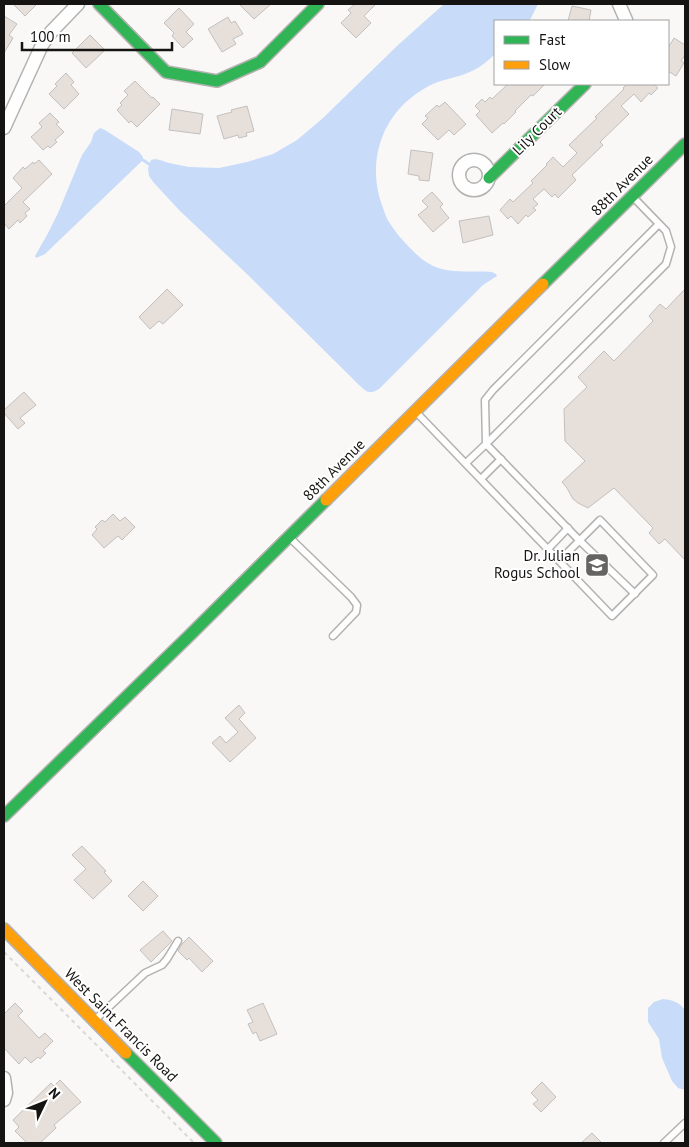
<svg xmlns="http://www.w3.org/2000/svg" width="689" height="1147" viewBox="0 0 689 1147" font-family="'PT Sans',sans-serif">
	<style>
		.water { fill: #c8dcfa }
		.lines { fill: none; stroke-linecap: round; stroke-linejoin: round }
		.stream { stroke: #c8dcfa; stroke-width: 3 }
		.building { fill: #e7e0da; stroke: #c2c0bf }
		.lane-casing { stroke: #b4b2b1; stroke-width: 9 }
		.street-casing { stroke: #b4b2b1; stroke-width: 15 }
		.fast-casing { stroke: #b4b2b1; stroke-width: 14 }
		.slow-casing { stroke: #b4b2b1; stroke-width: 14 }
		.path { stroke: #d8d8d7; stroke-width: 2; stroke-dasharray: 4 4; stroke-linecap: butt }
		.lane { stroke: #fefefe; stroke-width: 6 }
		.street { stroke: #fefefe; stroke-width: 12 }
		.fast { stroke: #30b455; stroke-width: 11 }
		.slow { stroke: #ff9f0a; stroke-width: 11 }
		.labels { text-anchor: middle; stroke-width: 4; stroke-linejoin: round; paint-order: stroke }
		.street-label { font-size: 15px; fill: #161413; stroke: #fff }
		.poi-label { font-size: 15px; fill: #161413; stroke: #fff; text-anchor: end }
	</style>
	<rect width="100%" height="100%" fill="#faf8f6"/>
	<!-- water -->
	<g class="water">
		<path d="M444,4H538L531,18L528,21H495V54C489,60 482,66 474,70C463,76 450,78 438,82C426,86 412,96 403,105C376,132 369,173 383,208C385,213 386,218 389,222C395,232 403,241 411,249C416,254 422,260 428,263C446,275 472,270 492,272L496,274L497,276L483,285L379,389C369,395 367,392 359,385L248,275L180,211L154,183L149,176L148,168L151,160L155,159L160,160L169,163L189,167L219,168L247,162L273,154L297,140L323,118L398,45Z"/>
		<polygon points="100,128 105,130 139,152 143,157 143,160 45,254 36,258 35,256 47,235 58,213 82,155 91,142 94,133"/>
		<path d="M663,999C673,1000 679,1002 685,1010V1090L678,1088L672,1081L662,1058L659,1039L648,1022V1008L654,1002Z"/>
	</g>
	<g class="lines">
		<!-- stream -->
		<polyline class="stream" points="143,160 149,164"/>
	</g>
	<!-- building -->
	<g class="building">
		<polygon points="13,4 37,4 25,16"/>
		<polygon points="239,4 271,4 254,19"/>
		<polygon points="355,4 376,4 364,16 371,23 356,38 341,23 351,13 348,10"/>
		<polygon points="572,6 591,10 589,21 568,21"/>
		<polygon points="179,8 194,24 186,32 193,39 183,48 172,36 174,33 164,23"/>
		<polygon points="4,16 17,24 9,35 13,38 4,53"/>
		<polygon points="228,17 231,23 235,21 243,34 233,39 236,44 222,52 208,29"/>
		<polygon points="90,35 105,50 86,68 72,53"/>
		<polygon points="674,38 685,45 685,55 681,61 684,63 676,76 668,71 668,48"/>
		<polygon points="66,73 74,82 71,85 79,94 64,109 49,94 57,86 55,84"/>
		<polygon points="135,81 152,98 153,97 160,104 137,127 131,121 129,123 117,110 122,105 120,103 128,95 124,91"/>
		<polygon points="508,84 545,84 533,96 531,95 515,111 516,112 504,124 503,123 492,133 476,115 480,111 475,106 482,99 485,102 490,97 492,99"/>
		<polygon points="627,84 654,84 658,88 651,95 649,93 641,102 634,94 621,106 629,114 600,142 603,145 572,175 576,180 558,198 555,194 552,197 544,189 533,199 538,204 533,208 536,210 528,217 526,215 518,224 511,216 508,219 500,210 510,199 513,202 533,183 531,181 547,165 546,164 553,157 563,167 577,153 569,145 597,118 595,117 624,89 623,88"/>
		<polygon points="445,102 466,124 454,135 449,130 438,140 422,124 428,118 425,116 437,105 439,107"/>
		<polygon points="247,106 254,131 246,133 247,136 239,138 238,135 224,139 217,116 232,112 231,110"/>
		<polygon points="172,109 203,114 200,134 169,130"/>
		<polygon points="50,113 59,122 56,124 64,132 55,140 57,142 50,148 48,146 43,150 31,137 42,127 39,123"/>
		<polygon points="411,150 433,153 429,181 419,180 419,176 408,174"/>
		<polygon points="39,160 52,174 23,202 30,209 25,213 27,216 20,223 18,220 9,229 4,223 4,206 22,188 13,178 23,167 25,169 33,162 34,164"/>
		<polygon points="432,192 443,204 440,207 449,218 433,232 418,215 428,207 422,201"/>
		<polygon points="489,216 493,235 463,243 459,221"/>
		<polygon points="167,289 183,305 163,324 159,321 150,329 139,317"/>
		<polygon points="685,289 685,560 665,539 659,544 649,533 653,528 614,488 588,508 578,503 573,499 567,488 562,482 585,461 565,441 564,409 587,387 578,377 604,351 614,361 653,321 649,316 660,304 666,309"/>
		<polygon points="24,392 36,405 20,418 25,423 18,429 4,413 4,410"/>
		<polygon points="113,514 120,521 125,517 135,527 122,540 118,536 104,548 92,535 97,529 95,527 102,520 105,522"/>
		<polygon points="239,705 245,713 239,719 256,738 230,762 212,743 220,736 226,743 238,732 225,718"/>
		<polygon points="82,846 106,871 104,872 112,881 93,899 74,880 86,869 72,855"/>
		<polygon points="143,881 158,896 143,911 128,896"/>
		<polygon points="163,931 172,941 151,962 140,950"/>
		<polygon points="189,937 213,961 202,972 189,958 187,960 178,951 182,944"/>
		<polygon points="15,1003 23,1011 18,1016 39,1038 45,1033 53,1041 43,1051 46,1053 40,1059 38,1057 31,1063 25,1057 19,1064 4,1048 4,1014"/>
		<polygon points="263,1003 277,1034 260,1041 256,1032 253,1034 248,1024 253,1022 247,1010"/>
		<polygon points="60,1080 81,1102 54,1125 56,1128 40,1143 27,1143 15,1131 19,1127 13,1120 51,1083 54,1086"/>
		<polygon points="542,1082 556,1097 541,1112 533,1104 538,1100 531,1093"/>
		<polygon points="592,1133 602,1143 581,1143"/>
	</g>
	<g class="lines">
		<defs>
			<g id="lane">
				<polyline points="633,197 666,231 671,247 666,264 486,444 580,541 635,594"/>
				<polyline points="416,412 612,616 653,575 600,520 559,561"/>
				<polyline points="466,463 486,444 485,400 493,390 659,224"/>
				<polyline points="481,479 501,459"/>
				<polyline points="289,537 351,597 357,605 356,612 333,636"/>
				<polyline points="548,549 568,528"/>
				<polyline points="95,1020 145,973 162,965 167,959 178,941"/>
				<polyline points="664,1143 685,1123"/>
			</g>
			<g id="street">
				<polyline points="619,4 626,20 625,21"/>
				<polyline points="4,128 42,45 51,32 78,4"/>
				<circle cx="474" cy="175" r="15"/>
				<polyline points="4,1078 6,1093 4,1100"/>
			</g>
			<g id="fast">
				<polyline points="99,4 166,72 217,81 260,62 318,4"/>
				<polyline points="489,178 585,84"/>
				<polyline points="543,284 685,144"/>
				<polyline points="4,816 191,634 326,500"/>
				<polyline points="126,1053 216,1143"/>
			</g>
			<g id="slow">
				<polyline points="326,500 543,284"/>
				<polyline points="4,929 126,1053"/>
			</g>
		</defs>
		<!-- lane casing -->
		<use href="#lane" class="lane-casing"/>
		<!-- street casing -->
		<use href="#street" class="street-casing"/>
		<!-- fast casing -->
		<use href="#fast" class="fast-casing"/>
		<!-- slow casing -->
		<use href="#slow" class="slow-casing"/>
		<!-- path -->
		<polyline class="path" points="4,952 194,1143"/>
		<!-- lane -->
		<use href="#lane" class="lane"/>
		<!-- street -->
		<use href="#street" class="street"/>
		<!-- fast -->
		<use href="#fast" class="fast"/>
		<!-- slow -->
		<use href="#slow" class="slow"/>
	</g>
	<!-- icons -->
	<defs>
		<symbol id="school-square" viewBox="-11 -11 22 22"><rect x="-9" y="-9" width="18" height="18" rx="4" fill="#666462" stroke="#fff"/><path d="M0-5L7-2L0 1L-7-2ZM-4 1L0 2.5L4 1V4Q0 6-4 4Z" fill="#fff"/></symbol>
	</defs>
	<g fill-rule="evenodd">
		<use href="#school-square" x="583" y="551" width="28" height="28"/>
	</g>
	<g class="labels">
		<!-- street labels -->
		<g class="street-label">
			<text transform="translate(537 131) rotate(-45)" y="5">Lily Court</text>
			<text transform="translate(622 185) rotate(-45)" y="5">88th Avenue</text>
			<text transform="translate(334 470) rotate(-45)" y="5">88th Avenue</text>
			<text transform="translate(121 1025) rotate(45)" y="5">West Saint Francis Road</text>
		</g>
		<!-- poi labels -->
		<g class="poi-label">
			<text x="580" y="561">Dr. Julian<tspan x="580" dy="17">Rogus School</tspan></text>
		</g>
	</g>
	<!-- border -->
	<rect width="689" height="1147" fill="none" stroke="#161413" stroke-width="10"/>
	<!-- legend -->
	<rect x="494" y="20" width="175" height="65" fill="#ffffff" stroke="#a2a1a1"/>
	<rect x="504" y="36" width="25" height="8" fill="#30b455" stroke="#a2a1a1"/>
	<text x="539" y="45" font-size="15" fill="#161413">Fast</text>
	<rect x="504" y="61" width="25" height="8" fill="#ff9f0a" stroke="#a2a1a1"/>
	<text x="539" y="70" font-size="15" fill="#161413">Slow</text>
	<!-- north arrow -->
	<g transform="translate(45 1102) rotate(47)" stroke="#ffffff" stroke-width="4" paint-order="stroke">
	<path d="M0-4L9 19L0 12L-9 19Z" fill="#161413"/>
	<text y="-8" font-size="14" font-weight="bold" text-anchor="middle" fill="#161413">N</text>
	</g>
	<!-- scale -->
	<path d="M22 42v8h150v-8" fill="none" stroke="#161413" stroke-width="2.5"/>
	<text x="30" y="42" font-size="15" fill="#161413" stroke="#ffffff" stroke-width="4" paint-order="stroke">100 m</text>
</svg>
